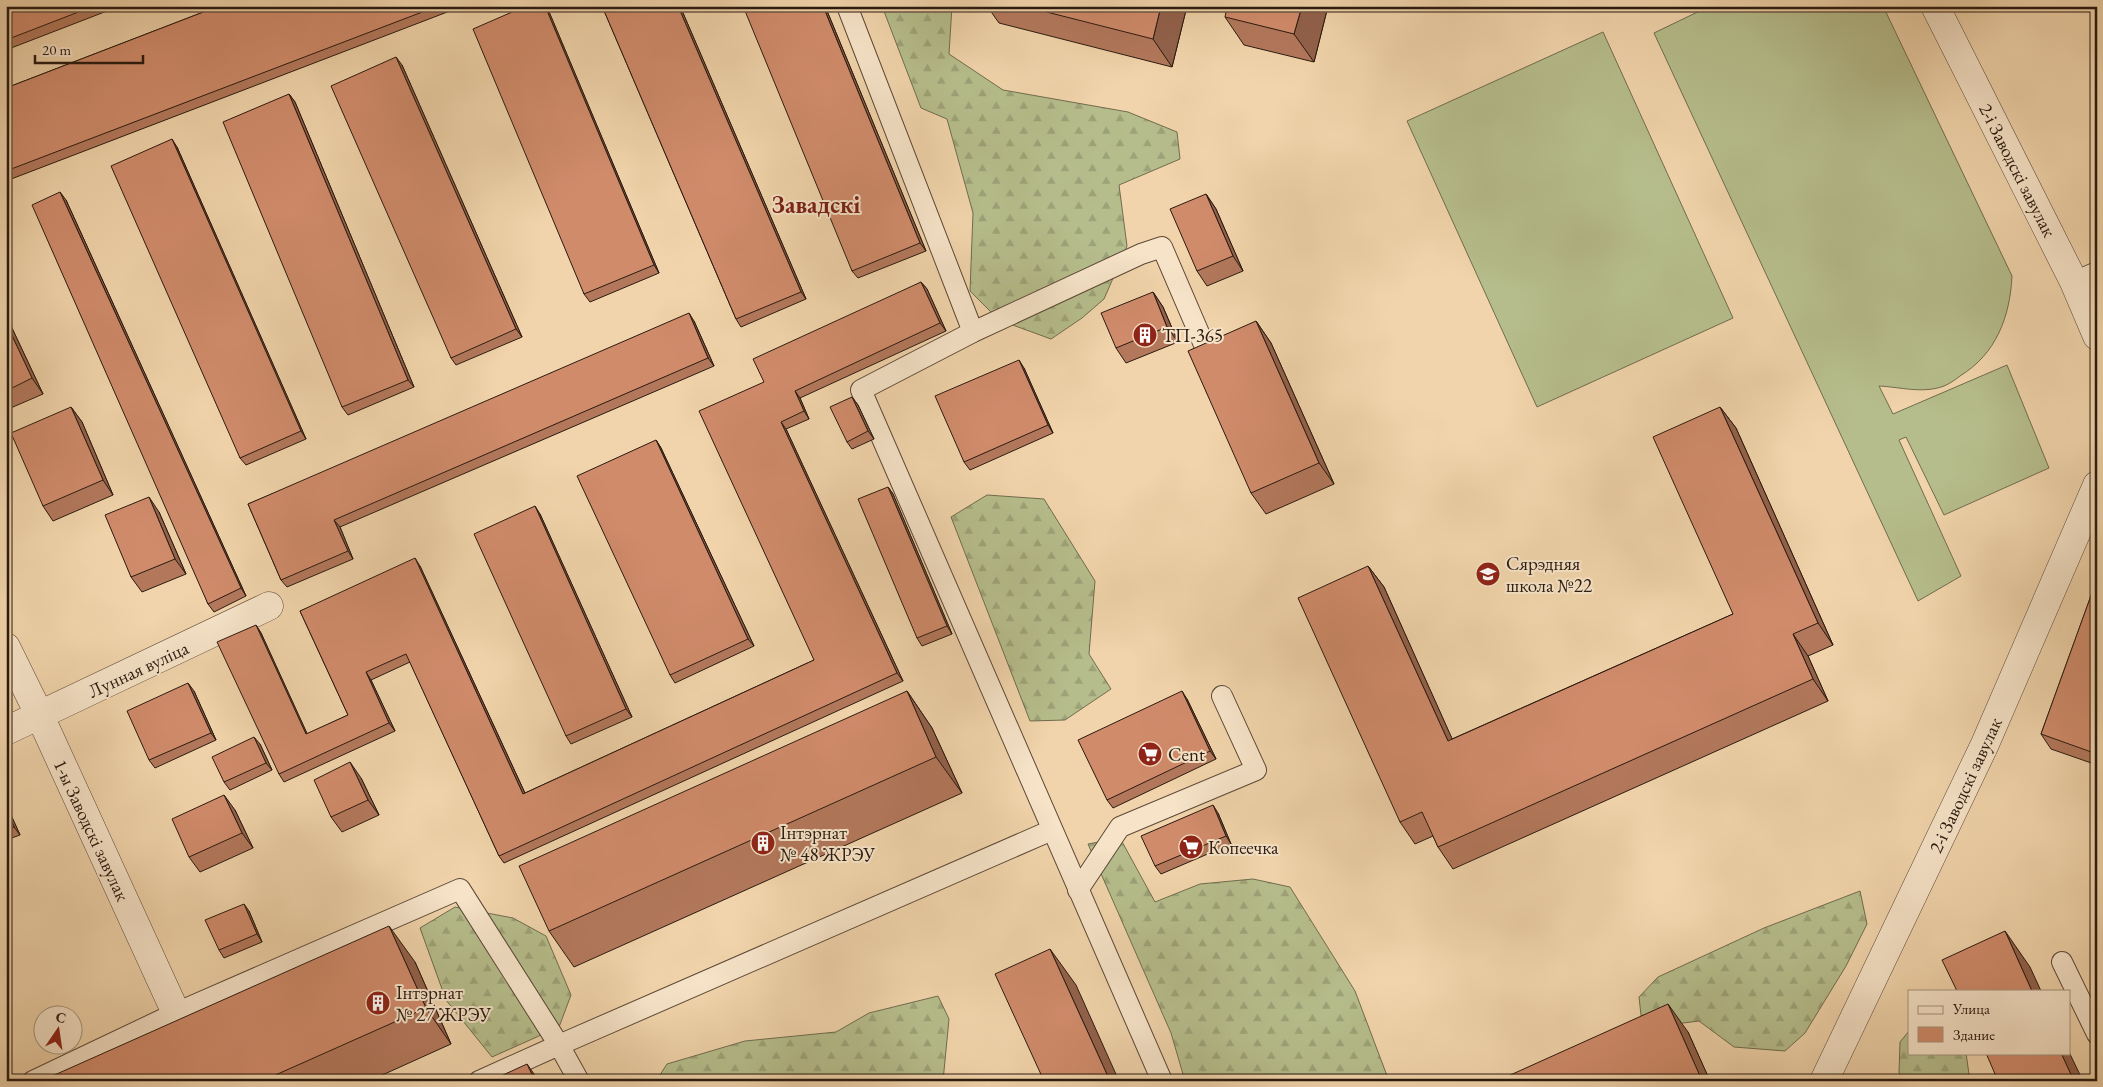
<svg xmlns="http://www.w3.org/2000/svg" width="2103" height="1087" viewBox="0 0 2103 1087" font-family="'EB Garamond',serif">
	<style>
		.forest { fill: url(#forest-firs); stroke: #706c4e }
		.garden { fill: #b6bd8c; stroke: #706c4e }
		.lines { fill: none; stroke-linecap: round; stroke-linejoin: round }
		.lane-casing { stroke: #5c4837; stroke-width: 22 }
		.street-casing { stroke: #5c4837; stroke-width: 29 }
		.lane { stroke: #f6e3c8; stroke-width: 20 }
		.street { stroke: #f6e3c8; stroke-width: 28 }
		.wall { fill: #b3785c; stroke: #2a1a10 }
		.shaded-wall { fill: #92614b; stroke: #2a1a10 }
		.building { fill: #d08b6b; stroke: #2a1a10 }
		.labels { text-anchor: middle; stroke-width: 4; stroke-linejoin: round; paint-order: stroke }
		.street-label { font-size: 19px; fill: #2a1a10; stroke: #f6e3c8 }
		.poi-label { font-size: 19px; fill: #2a1a10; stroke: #f6e3c8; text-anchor: start }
		.district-label { font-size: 24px; font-weight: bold; fill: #7a1f14; stroke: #f6e3c8 }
	</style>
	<defs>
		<pattern id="forest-firs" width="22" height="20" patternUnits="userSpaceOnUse" patternTransform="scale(1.25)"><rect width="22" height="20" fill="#b6bd8c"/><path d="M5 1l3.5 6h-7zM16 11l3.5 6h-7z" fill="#9da278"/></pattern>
	</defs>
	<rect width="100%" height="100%" fill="#f1d4ab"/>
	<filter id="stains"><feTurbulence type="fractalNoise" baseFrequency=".004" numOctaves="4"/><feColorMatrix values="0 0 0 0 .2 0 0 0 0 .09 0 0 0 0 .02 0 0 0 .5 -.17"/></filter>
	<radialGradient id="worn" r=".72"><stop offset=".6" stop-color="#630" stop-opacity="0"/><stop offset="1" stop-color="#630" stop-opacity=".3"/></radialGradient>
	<!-- forest -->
	<g class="forest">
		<polygon points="882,6 952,6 949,54 1003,90 1128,112 1177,132 1180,159 1119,185 1127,246 1104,299 1082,318 1051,339 999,320 970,291 973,213 947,119 921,108"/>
		<polygon points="987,495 1044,499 1095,581 1089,654 1111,689 1065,720 1030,721 951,517"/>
		<polygon points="1120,838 1155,902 1200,884 1253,879 1290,887 1355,991 1389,1081 1185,1081 1171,1033 1088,844"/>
		<polygon points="1860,891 1867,924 1846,966 1805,1033 1785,1051 1734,1047 1699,1021 1675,1024 1642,1024 1639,997 1658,977 1764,928"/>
		<polygon points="455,907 513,918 546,936 571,995 559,1027 492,1057 446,1000 420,928"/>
		<polygon points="938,996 949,1019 943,1081 656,1081 667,1064 745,1041 836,1032 869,1013"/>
		<polygon points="1909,1031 1909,1053 1966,1053 1970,1081 1904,1081 1899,1073 1900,1042"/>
	</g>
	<!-- garden -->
	<g class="garden">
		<path d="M1710,6H1883L2012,276C2010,317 1996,354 1960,376C1955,380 1949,384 1944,386C1923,394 1900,387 1879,386L1893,414L2007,365L2049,468L1944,515L1906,437L1899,440L1961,576L1918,601L1654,33Z"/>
		<polygon points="1603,32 1733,318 1537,407 1407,121"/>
	</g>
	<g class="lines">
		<defs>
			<g id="lane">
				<polyline points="847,6 973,332"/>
				<polyline points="2074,282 2097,272"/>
				<polyline points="1078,890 1120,827 1256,770 1222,696"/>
				<polyline points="2062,962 2097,1034"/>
				<polyline points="33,1081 176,1013 460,889 559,1045 1052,830"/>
				<polyline points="479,1081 559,1045 579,1081"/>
				<polyline points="1162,1081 861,390 973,332 1141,254 1162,247 1205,347"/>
			</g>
			<g id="street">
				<polyline points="1935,6 2074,282 2097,336"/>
				<polyline points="6,647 40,716 176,1013"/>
				<polyline points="6,731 269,606"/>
				<polyline points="1824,1081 1985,744 2097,485"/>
			</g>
		</defs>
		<!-- lane casing -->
		<use href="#lane" class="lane-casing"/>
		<!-- street casing -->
		<use href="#street" class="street-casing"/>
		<!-- lane -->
		<use href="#lane" class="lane"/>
		<!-- street -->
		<use href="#street" class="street"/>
	</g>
	<!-- wall -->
	<g class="wall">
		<polygon points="6,6 120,6 6,50"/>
		<polygon points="219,6 463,6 6,181 6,88"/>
		<polygon points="602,6 680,6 806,299 741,327 736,319"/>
		<polygon points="825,6 926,251 858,278 852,271"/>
		<polygon points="987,6 1187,6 1172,67 999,23"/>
		<polygon points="1328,6 1314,62 1244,45 1225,17"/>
		<polygon points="547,7 659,273 590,302 584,294"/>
		<polygon points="402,65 522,337 456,365 451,358"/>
		<polygon points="289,94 295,102 414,387 348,415 342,407"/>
		<polygon points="177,147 306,439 246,465 240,458"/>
		<polygon points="1206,194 1216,209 1243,271 1207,286 1197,271"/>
		<polygon points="66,200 246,596 214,612 208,604"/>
		<polygon points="921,282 927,289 946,331 800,398 809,419 786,429 903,681 504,863 499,856 410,662 371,680 395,731 284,782 279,774 256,625 261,633 307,734 348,715 300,611 420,566 525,793 814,660 764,382"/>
		<polygon points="1153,292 1163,307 1178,342 1126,363 1116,348"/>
		<polygon points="6,319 11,326 43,394 6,410"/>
		<polygon points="694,321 714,366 340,527 353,559 287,587 281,580 248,504"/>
		<polygon points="1256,321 1271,343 1334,484 1266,514 1251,493"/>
		<polygon points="1024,368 1053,433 970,470 964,462"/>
		<polygon points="852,397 858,405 874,439 852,449 847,442"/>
		<polygon points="71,407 82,422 113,495 53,521 43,506"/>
		<polygon points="1720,407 1736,428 1833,645 1808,656 1828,701 1453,869 1438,847 1433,836 1415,844 1400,822 1368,566 1384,587 1452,739 1733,614"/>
		<polygon points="656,440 661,448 754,646 675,683 670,675"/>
		<polygon points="888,487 893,494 952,634 922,646 917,638"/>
		<polygon points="159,512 186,574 142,592 131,577"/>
		<polygon points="540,514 632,717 571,744 566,736"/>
		<polygon points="2097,579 2097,765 2051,749 2041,734"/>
		<polygon points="194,691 216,740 155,768 149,760"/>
		<polygon points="907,691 932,728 962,793 574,967 549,931"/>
		<polygon points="1187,699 1216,759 1113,808 1107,800"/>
		<polygon points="260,744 272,770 230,790 224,782"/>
		<polygon points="361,778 379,815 342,832 331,817"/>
		<polygon points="6,804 20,835 6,840"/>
		<polygon points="235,810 253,848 200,872 189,857"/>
		<polygon points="1218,813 1231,844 1161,874 1155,866"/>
		<polygon points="249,911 262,942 224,958 219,950"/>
		<polygon points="415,962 451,1044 369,1081 41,1081"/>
		<polygon points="1688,1032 1710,1081 1497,1081"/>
	</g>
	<!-- shaded-wall -->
	<g class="shaded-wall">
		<polygon points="545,6 547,6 547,7 659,273 654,265"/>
		<polygon points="678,6 680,6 806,299 801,292"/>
		<polygon points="823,6 825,6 926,251 920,243"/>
		<polygon points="1161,6 1187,6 1172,67 1153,39"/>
		<polygon points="1302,6 1328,6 1314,62 1294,34"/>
		<polygon points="396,57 402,65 522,337 516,329"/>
		<polygon points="289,94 295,102 414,387 408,380"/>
		<polygon points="172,139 177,147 306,439 301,431"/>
		<polygon points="60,192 66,200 246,596 241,588"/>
		<polygon points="1206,194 1216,209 1243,271 1233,256"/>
		<polygon points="921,282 927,289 946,331 940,323"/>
		<polygon points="1153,292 1163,307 1178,342 1167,327"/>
		<polygon points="689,313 694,321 714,366 708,358"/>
		<polygon points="6,319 11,326 43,394 32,378 6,323"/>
		<polygon points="1256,321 1271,343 1334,484 1319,463"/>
		<polygon points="1019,360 1024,368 1053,433 1048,425"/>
		<polygon points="795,391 800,398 809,419 804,411"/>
		<polygon points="852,397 858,405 874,439 868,431"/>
		<polygon points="71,407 82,422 113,495 103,480"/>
		<polygon points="1720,407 1736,428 1833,645 1818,623"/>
		<polygon points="781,422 786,429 903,681 897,673"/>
		<polygon points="656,440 661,448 754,646 748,639"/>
		<polygon points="888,487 893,494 952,634 947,626"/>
		<polygon points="149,497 159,512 186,574 175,559"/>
		<polygon points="535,506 540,514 632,717 626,709"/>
		<polygon points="334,520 340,527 353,559 348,551"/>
		<polygon points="415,558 420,566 529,802 523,794"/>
		<polygon points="1368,566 1384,587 1463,763 1448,741"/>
		<polygon points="256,625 261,633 311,742 306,734"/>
		<polygon points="1793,634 1808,656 1828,701 1813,679"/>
		<polygon points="366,672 371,680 395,731 389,723"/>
		<polygon points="188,683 194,691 216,740 211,733"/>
		<polygon points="907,691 932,728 962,793 936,757"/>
		<polygon points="1182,691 1187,699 1216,759 1210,751"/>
		<polygon points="254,737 260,744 272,770 266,763"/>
		<polygon points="350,762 361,778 379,815 368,800"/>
		<polygon points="224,795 235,810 253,848 242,833"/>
		<polygon points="6,804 20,835 14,827 6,809"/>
		<polygon points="1213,805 1218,813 1231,844 1226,836"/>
		<polygon points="244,904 249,911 262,942 257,934"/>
		<polygon points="389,926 415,962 451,1044 426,1008"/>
		<polygon points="2005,931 2030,967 2041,991 2032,991"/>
		<polygon points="1050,949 1076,985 1119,1081 1110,1081"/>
		<polygon points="1668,1004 1688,1032 1710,1081 1704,1081 1700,1076"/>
		<polygon points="2069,1052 2083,1081 2074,1081 2061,1053 2069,1053"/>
		<polygon points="527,1064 539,1081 535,1081"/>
	</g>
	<!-- building -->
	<g class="building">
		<polygon points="6,6 94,6 6,40"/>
		<polygon points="219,6 438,6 6,171 6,88"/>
		<polygon points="526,6 545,6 654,265 584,294 473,29"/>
		<polygon points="602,6 678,6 801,292 736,319"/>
		<polygon points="743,6 823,6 920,243 852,271"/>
		<polygon points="1023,6 1161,6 1153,39"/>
		<polygon points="1227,6 1302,6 1294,34 1225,17"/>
		<polygon points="396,57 516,329 451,358 331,86"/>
		<polygon points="289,94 408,380 342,407 223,122"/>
		<polygon points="172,139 301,431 240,458 111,166"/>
		<polygon points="60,192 241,588 208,604 32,205"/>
		<polygon points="1206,194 1233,256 1197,271 1170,209"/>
		<polygon points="921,282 940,323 795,391 804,411 781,422 897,673 499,856 406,654 366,672 389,723 279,774 217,642 256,625 306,734 348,715 300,611 415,558 523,794 814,660 699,411 764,382 753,359"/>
		<polygon points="1153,292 1167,327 1116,348 1101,313"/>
		<polygon points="689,313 708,358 334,520 348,551 281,580 248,504"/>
		<polygon points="1256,321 1319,463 1251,493 1188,351"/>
		<polygon points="6,323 32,378 6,391"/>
		<polygon points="1019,360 1048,425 964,462 935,396"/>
		<polygon points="852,397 868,431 847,442 830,407"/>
		<polygon points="71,407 103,480 43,506 11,433"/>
		<polygon points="1720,407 1818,623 1793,634 1813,679 1438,847 1422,812 1400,822 1298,598 1368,566 1448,741 1733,614 1653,437"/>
		<polygon points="656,440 748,639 670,675 577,476"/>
		<polygon points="888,487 947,626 917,638 858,499"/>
		<polygon points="149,497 175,559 131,577 105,515"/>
		<polygon points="535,506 626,709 566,736 474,534"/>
		<polygon points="2097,579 2097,754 2041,734"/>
		<polygon points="188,683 211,733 149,760 127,711"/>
		<polygon points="907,691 936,757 549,931 519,866"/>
		<polygon points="1182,691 1210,751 1107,800 1078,740"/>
		<polygon points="254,737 266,763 224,782 212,757"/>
		<polygon points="350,762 368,800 331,817 314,780"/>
		<polygon points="224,795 242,833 189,857 172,819"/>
		<polygon points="1213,805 1226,836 1155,866 1141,836"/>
		<polygon points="6,809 14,827 6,830"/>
		<polygon points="244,904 257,934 219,950 205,920"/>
		<polygon points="389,926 426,1008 262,1081 41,1081"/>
		<polygon points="2005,931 2032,991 1957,991 1942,960"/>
		<polygon points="1050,949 1110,1081 1044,1081 995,974"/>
		<polygon points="1668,1004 1700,1076 1690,1081 1497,1081"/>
		<polygon points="1986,1053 2061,1053 2074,1081 1998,1081"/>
		<polygon points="527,1064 535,1081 490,1081"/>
	</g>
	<!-- icons -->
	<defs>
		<symbol id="building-disc" viewBox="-11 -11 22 22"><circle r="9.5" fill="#8f2418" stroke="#f6e3c8"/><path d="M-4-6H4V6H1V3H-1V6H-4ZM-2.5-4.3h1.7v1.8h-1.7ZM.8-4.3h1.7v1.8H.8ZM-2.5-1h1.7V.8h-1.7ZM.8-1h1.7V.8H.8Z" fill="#fff"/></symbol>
		<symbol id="school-disc" viewBox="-11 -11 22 22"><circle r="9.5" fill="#8f2418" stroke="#f6e3c8"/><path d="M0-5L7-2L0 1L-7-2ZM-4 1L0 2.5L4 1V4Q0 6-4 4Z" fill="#fff"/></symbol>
		<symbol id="supermarket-disc" viewBox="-11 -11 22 22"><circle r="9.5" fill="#8f2418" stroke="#f6e3c8"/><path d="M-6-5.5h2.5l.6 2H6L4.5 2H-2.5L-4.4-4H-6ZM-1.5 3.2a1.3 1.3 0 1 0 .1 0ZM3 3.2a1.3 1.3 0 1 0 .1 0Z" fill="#fff"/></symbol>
	</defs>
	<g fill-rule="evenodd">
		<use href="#building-disc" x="1131" y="321" width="28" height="28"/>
		<use href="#school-disc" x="1474" y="560" width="28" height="28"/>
		<use href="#supermarket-disc" x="1136" y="740" width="28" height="28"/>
		<use href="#building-disc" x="749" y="829" width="28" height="28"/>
		<use href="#supermarket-disc" x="1177" y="833" width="28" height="28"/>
		<use href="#building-disc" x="364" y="989" width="28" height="28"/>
	</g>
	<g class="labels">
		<!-- street labels -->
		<g class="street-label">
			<text transform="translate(2018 170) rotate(63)" y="7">2-і Заводскі завулак</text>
			<text transform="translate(138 669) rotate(-25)" y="7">Лунная вуліца</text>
			<text transform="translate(1965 785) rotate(-65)" y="7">2-і Заводскі завулак</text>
			<text transform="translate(92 830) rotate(65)" y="7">1-ы Заводскі завулак</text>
		</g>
		<!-- poi labels -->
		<g class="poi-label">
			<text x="1162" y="342">ТП-365</text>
			<text x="1506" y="570">Сярэдняя<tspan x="1506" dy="22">школа №22</tspan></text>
			<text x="1168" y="761">Cent</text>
			<text x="780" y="839">Інтэрнат<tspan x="780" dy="22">№ 48 ЖРЭУ</tspan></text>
			<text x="1208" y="854">Копеечка</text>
			<text x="396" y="999">Інтэрнат<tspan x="396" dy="22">№ 27 ЖРЭУ</tspan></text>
		</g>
		<!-- district labels -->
		<g class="district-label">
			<text x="816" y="213">Завадскі</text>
		</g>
	</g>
	<!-- margin -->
	<rect width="2103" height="1087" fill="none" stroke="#f1d4ab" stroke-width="25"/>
	<rect x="8" y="8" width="2088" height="1072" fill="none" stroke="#2a1a10" stroke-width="2.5"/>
	<rect x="12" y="12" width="2078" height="1062" fill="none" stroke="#2a1a10"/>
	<!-- legend -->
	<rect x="1908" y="990" width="162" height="65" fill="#f6e3c8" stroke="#a4937e"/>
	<rect x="1918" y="1006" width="25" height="8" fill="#f6e3c8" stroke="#a4937e"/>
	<text x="1953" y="1014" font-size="15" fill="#2a1a10">Улица</text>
	<rect x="1918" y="1027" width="25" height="15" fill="#d08b6b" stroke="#a4937e"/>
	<text x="1953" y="1040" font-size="15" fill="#2a1a10">Здание</text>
	<!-- north arrow -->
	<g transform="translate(58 1030) rotate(13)"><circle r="24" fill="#f6e3c8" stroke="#a4937e"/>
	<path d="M0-4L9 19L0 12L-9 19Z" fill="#8f2418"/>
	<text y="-8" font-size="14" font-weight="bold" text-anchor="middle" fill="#2a1a10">С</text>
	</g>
	<!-- scale -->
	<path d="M35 55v8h108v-8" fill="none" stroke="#2a1a10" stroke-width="2.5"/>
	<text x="42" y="55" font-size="15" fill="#2a1a10" stroke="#f6e3c8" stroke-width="4" paint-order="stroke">20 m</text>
	<rect width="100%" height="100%" filter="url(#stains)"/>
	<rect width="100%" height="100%" fill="url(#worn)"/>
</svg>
